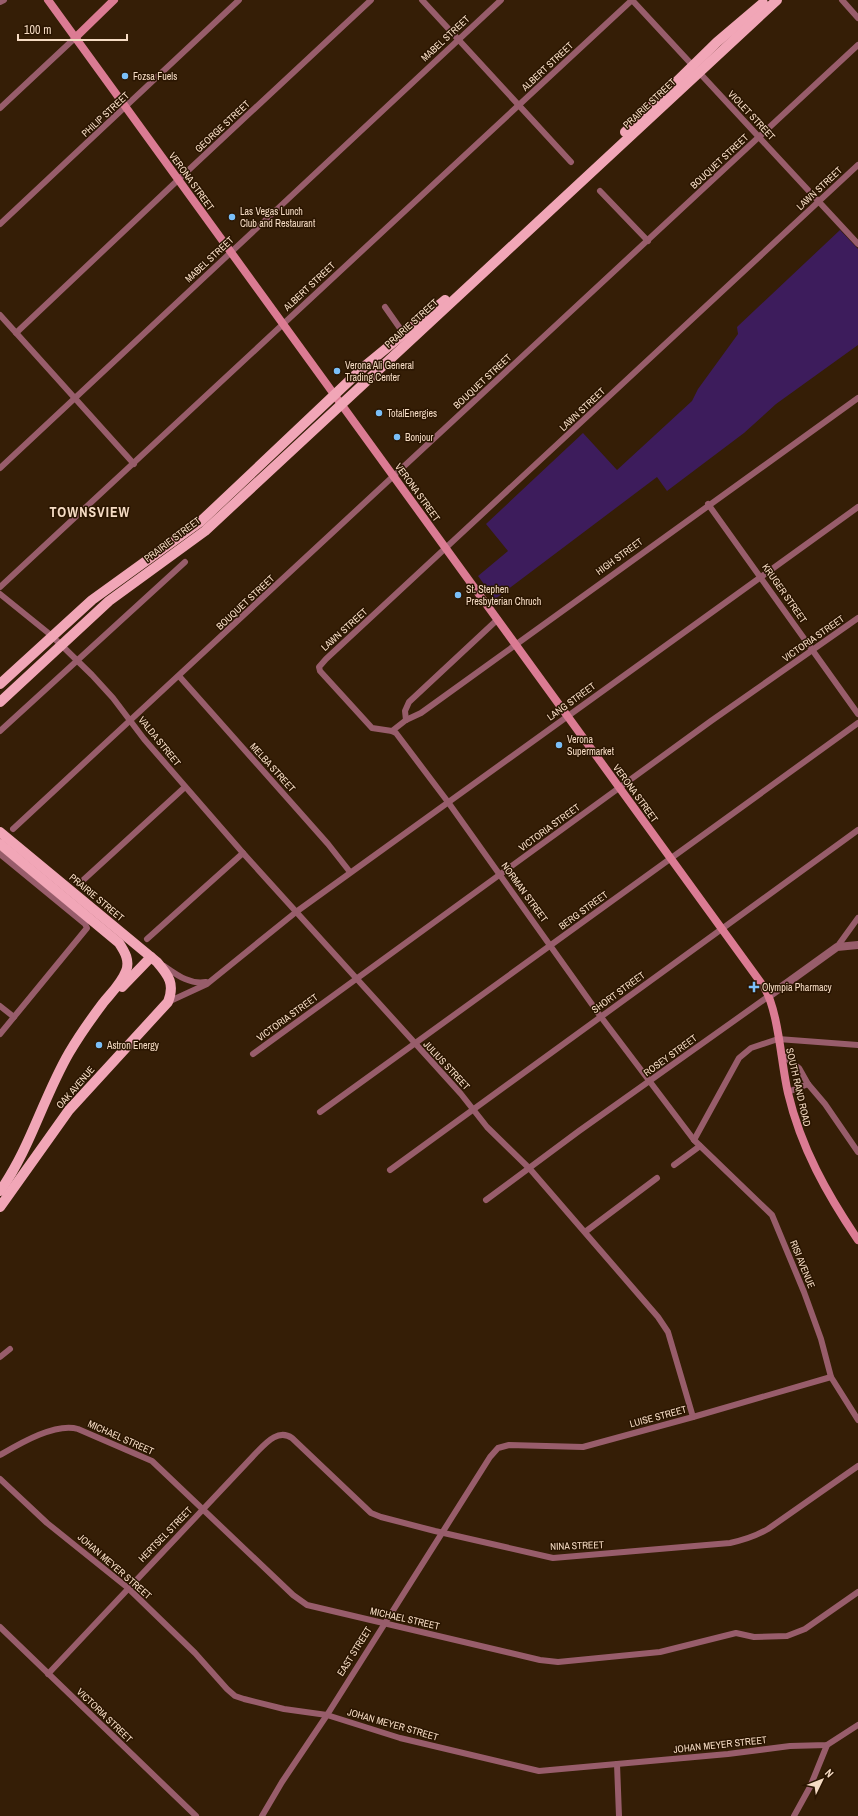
<svg xmlns="http://www.w3.org/2000/svg" width="858" height="1816" viewBox="0 0 858 1816" font-family="'Archivo Narrow',sans-serif">
	<style>
		.green { fill: #3d1c5c }
		.lines { fill: none; stroke-linecap: round; stroke-linejoin: round }
		.minor { stroke: #985d6b; stroke-width: 6 }
		.tertiary { stroke: #985d6b; stroke-width: 8 }
		.secondary { stroke: #db7b93; stroke-width: 8 }
		.primary { stroke: #f1a6b7; stroke-width: 10 }
		.poi-dot { fill: #7abff8; stroke: #2a1500; stroke-width: 1.5 }
		.labels { text-anchor: middle; stroke-width: 3; stroke-linejoin: round; paint-order: stroke }
		.street-label { font-size: 10px; fill: #f6dcc4; stroke: #2a1500 }
		.poi-label { font-size: 10px; fill: #f6dcc4; stroke: #2a1500; text-anchor: start }
		.district-label { font-size: 14px; font-weight: bold; letter-spacing: 1px; fill: #f6dcc4; stroke: #2a1500 }
	</style>
	<rect width="100%" height="100%" fill="#351e06"/>
	<!-- green -->
	<polygon class="green" points="840,230 858,249 858,345 776,404 744,433 667,491 657,477 495,599 478,576 508,551 486,524 583,433 617,470 692,401 698,389 738,334 737,327"/>
	<g class="lines">
		<!-- minor -->
		<g class="minor">
			<polyline points="422,0 571,162"/>
			<polyline points="632,0 858,244"/>
			<polyline points="842,0 858,18"/>
			<polyline points="0,2 4,0"/>
			<polyline points="0,108 76,37"/>
			<polyline points="858,165 326,659 319,667 320,671 372,728 392,731 396,733 448,802 601,1017 694,1140 772,1215 804,1292 821,1339 831,1377 858,1420"/>
			<polyline points="600,191 648,241"/>
			<polyline points="0,224 239,0"/>
			<polyline points="385,307 404,334"/>
			<polyline points="0,315 134,464"/>
			<polyline points="16,333 179,179 371,0"/>
			<polyline points="0,468 501,0"/>
			<polyline points="708,504 858,714"/>
			<polyline points="0,587 632,0"/>
			<polyline points="0,594 52,636 92,675 113,698 144,739 243,853 461,1094 487,1127 530,1169 658,1317 668,1332 693,1417"/>
			<polyline points="179,676 328,844 350,872"/>
			<polyline points="406,720 405,711 409,702 498,619"/>
			<polyline points="0,731 185,562"/>
			<polyline points="392,731 406,720 421,713 858,398"/>
			<polyline points="13,829 858,45"/>
			<polyline points="0,854 85,924 87,928 0,1034"/>
			<polyline points="80,883 185,787"/>
			<polyline points="147,939 243,853"/>
			<polyline points="837,947 858,918"/>
			<path d="M164,966C177,975 190,985 206,982"/>
			<polyline points="168,1002 207,984 296,912 858,507"/>
			<polyline points="0,1006 14,1017"/>
			<polyline points="253,1054 711,721 858,618"/>
			<polyline points="781,1054 799,1068 808,1084"/>
			<polyline points="788,1092 808,1084 825,1104 858,1152"/>
			<polyline points="320,1112 858,723"/>
			<polyline points="694,1140 739,1058 751,1048 778,1039 858,1045"/>
			<polyline points="674,1165 700,1146"/>
			<polyline points="390,1170 858,830"/>
			<polyline points="486,1200 579,1131 769,996"/>
			<polyline points="585,1232 657,1178"/>
			<polyline points="0,1357 10,1349"/>
			<path d="M0,1455C19,1444 56,1422 78,1429L152,1461L293,1595L307,1605L540,1660L558,1662L660,1652L736,1633L754,1637L787,1636L805,1629L858,1592"/>
			<polyline points="0,1479 47,1523 128,1588 195,1653 227,1689 235,1696 244,1699 284,1709 327,1715 400,1738 539,1771 728,1754 790,1746 827,1745 858,1725"/>
			<polyline points="0,1627 196,1816"/>
			<path d="M48,1674L256,1453C265,1444 278,1428 292,1438L371,1513L381,1517L435,1531L553,1558L730,1543C744,1540 756,1536 768,1529L858,1466"/>
			<polyline points="617,1764 619,1816"/>
			<polyline points="262,1816 282,1782 327,1715 490,1457 498,1448 509,1445 583,1447 693,1417 831,1377"/>
			<polyline points="794,1816 810,1787 827,1745"/>
		</g>
		<!-- tertiary -->
		<polyline class="tertiary" points="769,996 837,947 858,945"/>
		<!-- secondary -->
		<g class="secondary">
			<path d="M48,0L764,987C779,1012 781,1064 788,1093C801,1148 827,1194 858,1240"/>
			<polyline points="76,37 114,0"/>
		</g>
		<!-- primary -->
		<g class="primary">
			<polyline points="625,132 717,42 763,3"/>
			<polyline points="0,684 92,600 200,522 366,365 445,300"/>
			<polyline points="0,702 109,601 205,531 777,0"/>
			<path d="M0,832L157,962C169,976 175,984 168,1002L69,1110L0,1207"/>
			<path d="M0,844L119,943C125,952 130,961 126,971C121,984 111,993 103,1003C91,1019 79,1036 69,1053C43,1098 30,1149 0,1191"/>
			<polyline points="122,987 151,957"/>
		</g>
	</g>
	<!-- markers -->
	<g class="poi-dot">
		<circle cx="125" cy="76" r="4"/>
		<circle cx="232" cy="217" r="4"/>
		<circle cx="337" cy="371" r="4"/>
		<circle cx="379" cy="413" r="4"/>
		<circle cx="397" cy="437" r="4"/>
		<circle cx="458" cy="595" r="4"/>
		<circle cx="559" cy="745" r="4"/>
		<path d="M752 981h4v4h4v4h-4v4h-4v-4h-4v-4h4z"/>
		<circle cx="99" cy="1045" r="4"/>
	</g>
	<g class="labels">
		<!-- street labels -->
		<g class="street-label">
			<text transform="translate(445 38) rotate(-43)" y="4">MABEL STREET</text>
			<text transform="translate(547 66) rotate(-43)" y="4">ALBERT STREET</text>
			<text transform="translate(649 103) rotate(-43)" y="4">PRAIRIE STREET</text>
			<text transform="translate(105 114) rotate(-43)" y="4">PHILIP STREET</text>
			<text transform="translate(752 115) rotate(47)" y="4">VIOLET STREET</text>
			<text transform="translate(222 126) rotate(-43)" y="4">GEORGE STREET</text>
			<text transform="translate(719 161) rotate(-43)" y="4">BOUQUET STREET</text>
			<text transform="translate(192 181) rotate(54)" y="4">VERONA STREET</text>
			<text transform="translate(819 188) rotate(-43)" y="4">LAWN STREET</text>
			<text transform="translate(209 259) rotate(-43)" y="4">MABEL STREET</text>
			<text transform="translate(309 286) rotate(-43)" y="4">ALBERT STREET</text>
			<text transform="translate(411 323) rotate(-42)" y="4">PRAIRIE STREET</text>
			<text transform="translate(482 381) rotate(-43)" y="4">BOUQUET STREET</text>
			<text transform="translate(582 409) rotate(-43)" y="4">LAWN STREET</text>
			<text transform="translate(418 492) rotate(54)" y="4">VERONA STREET</text>
			<text transform="translate(172 539) rotate(-37)" y="4">PRAIRIE STREET</text>
			<text transform="translate(619 556) rotate(-36)" y="4">HIGH STREET</text>
			<text transform="translate(785 593) rotate(55)" y="4">KRUGER STREET</text>
			<text transform="translate(245 602) rotate(-43)" y="4">BOUQUET STREET</text>
			<text transform="translate(344 629) rotate(-42)" y="4">LAWN STREET</text>
			<text transform="translate(813 638) rotate(-35)" y="4">VICTORIA STREET</text>
			<text transform="translate(571 701) rotate(-36)" y="4">LANG STREET</text>
			<text transform="translate(160 741) rotate(51)" y="4">VALDA STREET</text>
			<text transform="translate(273 767) rotate(48)" y="4">MELBA STREET</text>
			<text transform="translate(636 793) rotate(54)" y="4">VERONA STREET</text>
			<text transform="translate(549 827) rotate(-36)" y="4">VICTORIA STREET</text>
			<text transform="translate(525 892) rotate(54)" y="4">NORMAN STREET</text>
			<text transform="translate(97 897) rotate(40)" y="4">PRAIRIE STREET</text>
			<text transform="translate(583 910) rotate(-36)" y="4">BERG STREET</text>
			<text transform="translate(618 992) rotate(-36)" y="4">SHORT STREET</text>
			<text transform="translate(287 1017) rotate(-36)" y="4">VICTORIA STREET</text>
			<text transform="translate(670 1055) rotate(-36)" y="4">ROSEY STREET</text>
			<text transform="translate(447 1065) rotate(47)" y="4">JULIUS STREET</text>
			<text transform="translate(75 1087) rotate(-49)" y="4">OAK AVENUE</text>
			<text transform="translate(799 1087) rotate(77)" y="4">SOUTH RAND ROAD</text>
			<text transform="translate(803 1264) rotate(68)" y="4">RISI AVENUE</text>
			<text transform="translate(658 1416) rotate(-15)" y="4">LUISE STREET</text>
			<text transform="translate(121 1437) rotate(24)" y="4">MICHAEL STREET</text>
			<text transform="translate(165 1534) rotate(-46)" y="4">HERTSEL STREET</text>
			<text transform="translate(577 1545) rotate(-2)" y="4">NINA STREET</text>
			<text transform="translate(115 1566) rotate(41)" y="4">JOHAN MEYER STREET</text>
			<text transform="translate(405 1618) rotate(13)" y="4">MICHAEL STREET</text>
			<text transform="translate(354 1651) rotate(-58)" y="4">EAST STREET</text>
			<text transform="translate(105 1715) rotate(44)" y="4">VICTORIA STREET</text>
			<text transform="translate(393 1724) rotate(16)" y="4">JOHAN MEYER STREET</text>
			<text transform="translate(720 1744) rotate(-6)" y="4">JOHAN MEYER STREET</text>
		</g>
		<!-- poi labels -->
		<g class="poi-label">
			<text x="133" y="80">Fozsa Fuels</text>
			<text x="240" y="215">Las Vegas Lunch<tspan x="240" dy="12">Club and Restaurant</tspan></text>
			<text x="345" y="369">Verona Ali General<tspan x="345" dy="12">Trading Center</tspan></text>
			<text x="387" y="417">TotalEnergies</text>
			<text x="405" y="441">Bonjour</text>
			<text x="466" y="593">St. Stephen<tspan x="466" dy="12">Presbyterian Chruch</tspan></text>
			<text x="567" y="743">Verona<tspan x="567" dy="12">Supermarket</tspan></text>
			<text x="762" y="991">Olympia Pharmacy</text>
			<text x="107" y="1049">Astron Energy</text>
		</g>
		<!-- district labels -->
		<g class="district-label">
			<text x="90" y="517">TOWNSVIEW</text>
		</g>
	</g>
	<!-- north arrow -->
	<g transform="translate(822 1780) rotate(47)" stroke="#2a1500" stroke-width="3" paint-order="stroke">
	<path d="M0-3L7 15L0 10L-7 15Z" fill="#f6dcc4"/>
	<text y="-6" font-size="11" font-weight="bold" text-anchor="middle" fill="#f6dcc4">N</text>
	</g>
	<!-- scale -->
	<path d="M18 34v6h109v-6" fill="none" stroke="#f6dcc4" stroke-width="2"/>
	<text x="24" y="34" font-size="12" fill="#f6dcc4" stroke="#2a1500" stroke-width="3" paint-order="stroke">100 m</text>
</svg>
